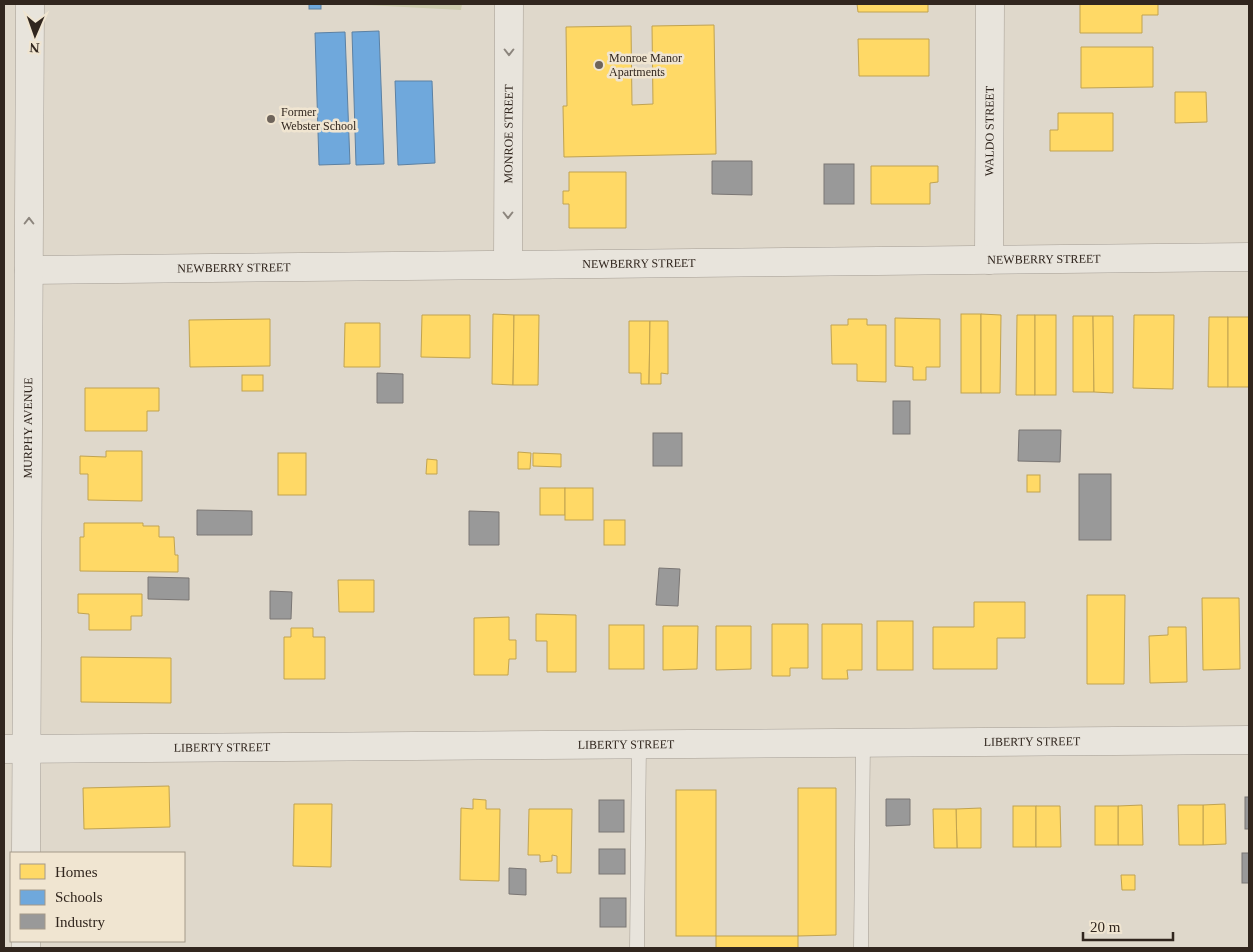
<svg xmlns="http://www.w3.org/2000/svg" width="1253" height="952" viewBox="0 0 1253 952" font-family="'Times New Roman',serif">
	<style>
		.green { fill: #cecdaf }
		.homes { fill: #ffd966; stroke: #c1a350 }
		.schools { fill: #6fa8dc; stroke: #5c81a3 }
		.industry { fill: #999; stroke: #7a7674 }
		.lines { fill: none; stroke-linecap: round; stroke-linejoin: round }
		.lane-casing { stroke: #a49d94; stroke-width: 15 }
		.street-casing { stroke: #a49d94; stroke-width: 29 }
		.lane { stroke: #e8e4dc; stroke-width: 14 }
		.street { stroke: #e8e4dc; stroke-width: 28 }
		.oneway { stroke: #8c857d }
		.poi-dot { fill: #6e645b; stroke: #f0e5d1; stroke-width: 2 }
		.labels { text-anchor: middle; stroke-width: 5; stroke-linejoin: round; paint-order: stroke }
		.poi-label { font-size: 12px; fill: #31261e; stroke: #f0e5d1; text-anchor: start }
		.street-label { font-size: 12px; fill: #31261e; stroke: #f0e5d1 }
	</style>
	<rect width="100%" height="100%" fill="#dfd8cb"/>
	<!-- green -->
	<polygon class="green" points="347,4 462,4 461,10"/>
	<!-- homes -->
	<g class="homes">
		<polygon points="857,4 928,4 928,12 858,12"/>
		<polygon points="1080,4 1158,4 1158,15 1142,15 1142,33 1080,33"/>
		<polygon points="714,25 716,154 564,157 563,106 567,106 566,27 631,26 632,105 653,104 652,26"/>
		<polygon points="858,39 929,39 929,76 859,76"/>
		<polygon points="1081,47 1153,47 1153,87 1081,88"/>
		<polygon points="1175,92 1206,92 1207,122 1175,123"/>
		<polygon points="1058,113 1113,113 1113,151 1050,151 1050,130 1058,130"/>
		<polygon points="871,166 938,166 938,182 930,183 930,204 871,204"/>
		<polygon points="569,172 626,172 626,228 569,228 569,204 563,204 563,191 569,191"/>
		<polygon points="493,314 514,315 513,385 492,384"/>
		<rect x="961" y="314" width="20" height="79"/>
		<polygon points="981,314 1001,315 1000,393 981,393"/>
		<polygon points="422,315 470,315 470,358 421,357"/>
		<polygon points="514,315 539,315 538,385 513,385"/>
		<polygon points="1017,315 1035,315 1035,395 1016,395"/>
		<rect x="1035" y="315" width="21" height="80"/>
		<polygon points="1134,315 1174,315 1173,389 1133,388"/>
		<polygon points="1073,316 1093,316 1094,392 1073,392"/>
		<polygon points="1093,316 1113,316 1113,393 1094,392"/>
		<polygon points="1209,317 1228,317 1228,387 1208,387"/>
		<rect x="1228" y="317" width="21" height="70"/>
		<polygon points="895,318 940,319 940,367 926,367 926,380 913,380 913,367 895,366"/>
		<polygon points="270,319 270,366 190,367 189,320"/>
		<polygon points="848,319 867,319 867,325 886,325 886,382 857,381 857,364 832,364 831,325 848,325"/>
		<polygon points="629,321 650,321 649,384 641,384 641,373 629,373"/>
		<polygon points="650,321 668,321 668,374 661,373 661,384 649,384"/>
		<polygon points="345,323 380,323 380,367 344,367"/>
		<rect x="242" y="375" width="21" height="16"/>
		<polygon points="85,388 159,388 159,411 147,411 147,431 85,431"/>
		<polygon points="106,451 142,451 142,501 88,500 88,474 80,474 80,456 106,457"/>
		<polygon points="518,452 531,453 530,469 518,469"/>
		<rect x="278" y="453" width="28" height="42"/>
		<polygon points="533,453 561,454 561,467 533,466"/>
		<polygon points="427,459 437,460 437,474 426,474"/>
		<rect x="1027" y="475" width="13" height="17"/>
		<rect x="540" y="488" width="25" height="27"/>
		<rect x="565" y="488" width="28" height="32"/>
		<rect x="604" y="520" width="21" height="25"/>
		<polygon points="84,523 143,523 143,526 159,526 159,537 174,537 175,555 178,555 178,572 80,571 80,537 84,537"/>
		<polygon points="338,580 374,580 374,612 339,612"/>
		<polygon points="78,594 142,594 142,616 131,616 131,630 89,630 89,614 78,613"/>
		<polygon points="1087,595 1125,595 1124,684 1087,684"/>
		<polygon points="1202,598 1239,598 1240,669 1203,670"/>
		<polygon points="974,602 1025,602 1025,638 997,638 997,669 933,669 933,627 974,627"/>
		<polygon points="536,614 576,615 576,672 547,672 547,641 536,641"/>
		<polygon points="509,617 509,640 516,640 516,659 509,659 508,675 474,675 474,618"/>
		<rect x="877" y="621" width="36" height="49"/>
		<polygon points="772,624 808,624 808,668 790,668 790,676 772,676"/>
		<polygon points="822,624 862,624 862,670 847,670 848,679 822,679"/>
		<rect x="609" y="625" width="35" height="44"/>
		<polygon points="663,626 698,626 697,669 663,670"/>
		<polygon points="716,626 751,626 751,669 716,670"/>
		<polygon points="1168,627 1186,627 1187,682 1150,683 1149,636 1168,635"/>
		<polygon points="291,628 313,628 313,637 325,637 325,679 284,679 284,637 291,637"/>
		<polygon points="81,657 171,658 171,703 81,702"/>
		<polygon points="169,786 170,827 84,829 83,788"/>
		<polygon points="798,788 836,788 836,935 798,936"/>
		<rect x="676" y="790" width="40" height="146"/>
		<polygon points="473,799 486,800 486,809 500,809 499,881 460,880 461,808 473,809"/>
		<polygon points="294,804 332,804 331,867 293,866"/>
		<polygon points="1225,804 1226,844 1203,845 1203,805"/>
		<polygon points="1142,805 1143,845 1118,845 1118,806"/>
		<polygon points="1178,805 1203,805 1203,845 1179,845"/>
		<rect x="1013" y="806" width="23" height="41"/>
		<polygon points="1036,806 1060,806 1061,847 1036,847"/>
		<rect x="1095" y="806" width="23" height="39"/>
		<polygon points="981,808 981,848 957,848 956,809"/>
		<polygon points="529,809 572,809 571,873 557,873 557,856 552,855 552,861 540,862 540,855 528,855"/>
		<polygon points="933,809 956,809 957,848 934,848"/>
		<polygon points="1121,875 1135,875 1135,890 1122,890"/>
		<rect x="716" y="936" width="82" height="12"/>
	</g>
	<!-- schools -->
	<g class="schools">
		<rect x="309" y="4" width="12" height="5"/>
		<polygon points="379,31 384,164 356,165 352,32"/>
		<polygon points="345,32 350,164 319,165 315,33"/>
		<polygon points="395,81 432,81 435,163 398,165"/>
	</g>
	<!-- industry -->
	<g class="industry">
		<polygon points="712,161 752,161 752,195 712,194"/>
		<rect x="824" y="164" width="30" height="40"/>
		<polygon points="377,373 403,374 403,403 377,403"/>
		<rect x="893" y="401" width="17" height="33"/>
		<polygon points="1019,430 1061,430 1060,462 1018,461"/>
		<rect x="653" y="433" width="29" height="33"/>
		<rect x="1079" y="474" width="32" height="66"/>
		<polygon points="197,510 252,511 252,535 197,535"/>
		<polygon points="469,511 499,512 499,545 469,545"/>
		<polygon points="659,568 680,569 678,606 656,605"/>
		<polygon points="148,577 189,578 189,600 148,599"/>
		<polygon points="270,591 292,592 291,619 270,619"/>
		<rect x="1245" y="797" width="4" height="32"/>
		<polygon points="886,799 910,799 910,825 886,826"/>
		<rect x="599" y="800" width="25" height="32"/>
		<rect x="599" y="849" width="26" height="25"/>
		<rect x="1242" y="853" width="7" height="30"/>
		<polygon points="509,868 526,869 526,895 509,894"/>
		<rect x="600" y="898" width="26" height="29"/>
	</g>
	<g class="lines">
		<defs>
			<g id="lane">
				<polyline points="637,948 639,743"/>
				<polyline points="861,948 863,741"/>
			</g>
			<g id="street">
				<path id="s1" d="M989,260L990,4"/>
				<path id="s2" d="M508,264L509,4"/>
				<path id="s3" d="M29,270L1249,257"/>
				<path id="s4" d="M4,749L1249,740"/>
				<path id="s5" d="M26,853L30,4"/>
				<polyline points="26,948 26,941"/>
			</g>
		</defs>
		<!-- lane casing -->
		<use href="#lane" class="lane-casing"/>
		<!-- street casing -->
		<use href="#street" class="street-casing"/>
		<!-- lane -->
		<use href="#lane" class="lane"/>
		<!-- street -->
		<use href="#street" class="street"/>
	</g>
	<!-- one-way arrows -->
	<defs><path id="oneway-chevron" d="M-2-3.5L2.5 0L-2 3.5" fill="none" stroke-width="1.6" stroke-linecap="round" stroke-linejoin="round" transform="scale(1.25)"/></defs>
	<g class="oneway">
		<use href="#oneway-chevron" transform="translate(509 52) rotate(90)"/>
		<use href="#oneway-chevron" transform="translate(508 215) rotate(90)"/>
		<use href="#oneway-chevron" transform="translate(29 221) rotate(-90)"/>
	</g>
	<!-- markers -->
	<g class="poi-dot">
		<circle cx="599" cy="65" r="5"/>
		<circle cx="271" cy="119" r="5"/>
	</g>
	<g class="labels">
		<!-- poi labels -->
		<g class="poi-label">
			<text x="609" y="62">Monroe Manor<tspan x="609" dy="14">Apartments</tspan></text>
			<text x="281" y="116">Former<tspan x="281" dy="14">Webster School</tspan></text>
		</g>
		<!-- street labels -->
		<g class="street-label">
			<text dy="4" stroke="none"><textPath href="#s1" startOffset="129">WALDO STREET</textPath></text>
			<text dy="4" stroke="none"><textPath href="#s2" startOffset="130">MONROE STREET</textPath></text>
			<text dy="4" stroke="none"><textPath href="#s3" startOffset="1015">NEWBERRY STREET</textPath></text>
			<text dy="4" stroke="none"><textPath href="#s3" startOffset="610">NEWBERRY STREET</textPath></text>
			<text dy="4" stroke="none"><textPath href="#s3" startOffset="205">NEWBERRY STREET</textPath></text>
			<text dy="4" stroke="none"><textPath href="#s5" startOffset="425">MURPHY AVENUE</textPath></text>
			<text dy="4" stroke="none"><textPath href="#s4" startOffset="1028">LIBERTY STREET</textPath></text>
			<text dy="4" stroke="none"><textPath href="#s4" startOffset="622">LIBERTY STREET</textPath></text>
			<text dy="4" stroke="none"><textPath href="#s4" startOffset="218">LIBERTY STREET</textPath></text>
		</g>
	</g>
	<!-- border -->
	<rect width="1253" height="952" fill="none" stroke="#31261e" stroke-width="10"/>
	<!-- legend -->
	<rect x="10" y="852" width="175" height="90" fill="#f0e5d1" stroke="#a49989"/>
	<rect x="20" y="864" width="25" height="15" fill="#ffd966" stroke="#a49989"/>
	<text x="55" y="877" font-size="15" fill="#31261e">Homes</text>
	<rect x="20" y="890" width="25" height="15" fill="#6fa8dc" stroke="#a49989"/>
	<text x="55" y="902" font-size="15" fill="#31261e">Schools</text>
	<rect x="20" y="914" width="25" height="15" fill="#999999" stroke="#a49989"/>
	<text x="55" y="927" font-size="15" fill="#31261e">Industry</text>
	<!-- north arrow -->
	<g transform="translate(35 35) rotate(182)" stroke="#f0e5d1" stroke-width="4" paint-order="stroke">
	<path d="M0-4L9 19L0 12L-9 19Z" fill="#31261e"/>
	<text y="-8" font-size="14" font-weight="bold" text-anchor="middle" fill="#31261e">N</text>
	</g>
	<!-- scale -->
	<path d="M1083 932v8h90v-8" fill="none" stroke="#31261e" stroke-width="2.5"/>
	<text x="1090" y="932" font-size="15" fill="#31261e" stroke="#f0e5d1" stroke-width="4" paint-order="stroke">20 m</text>
</svg>
